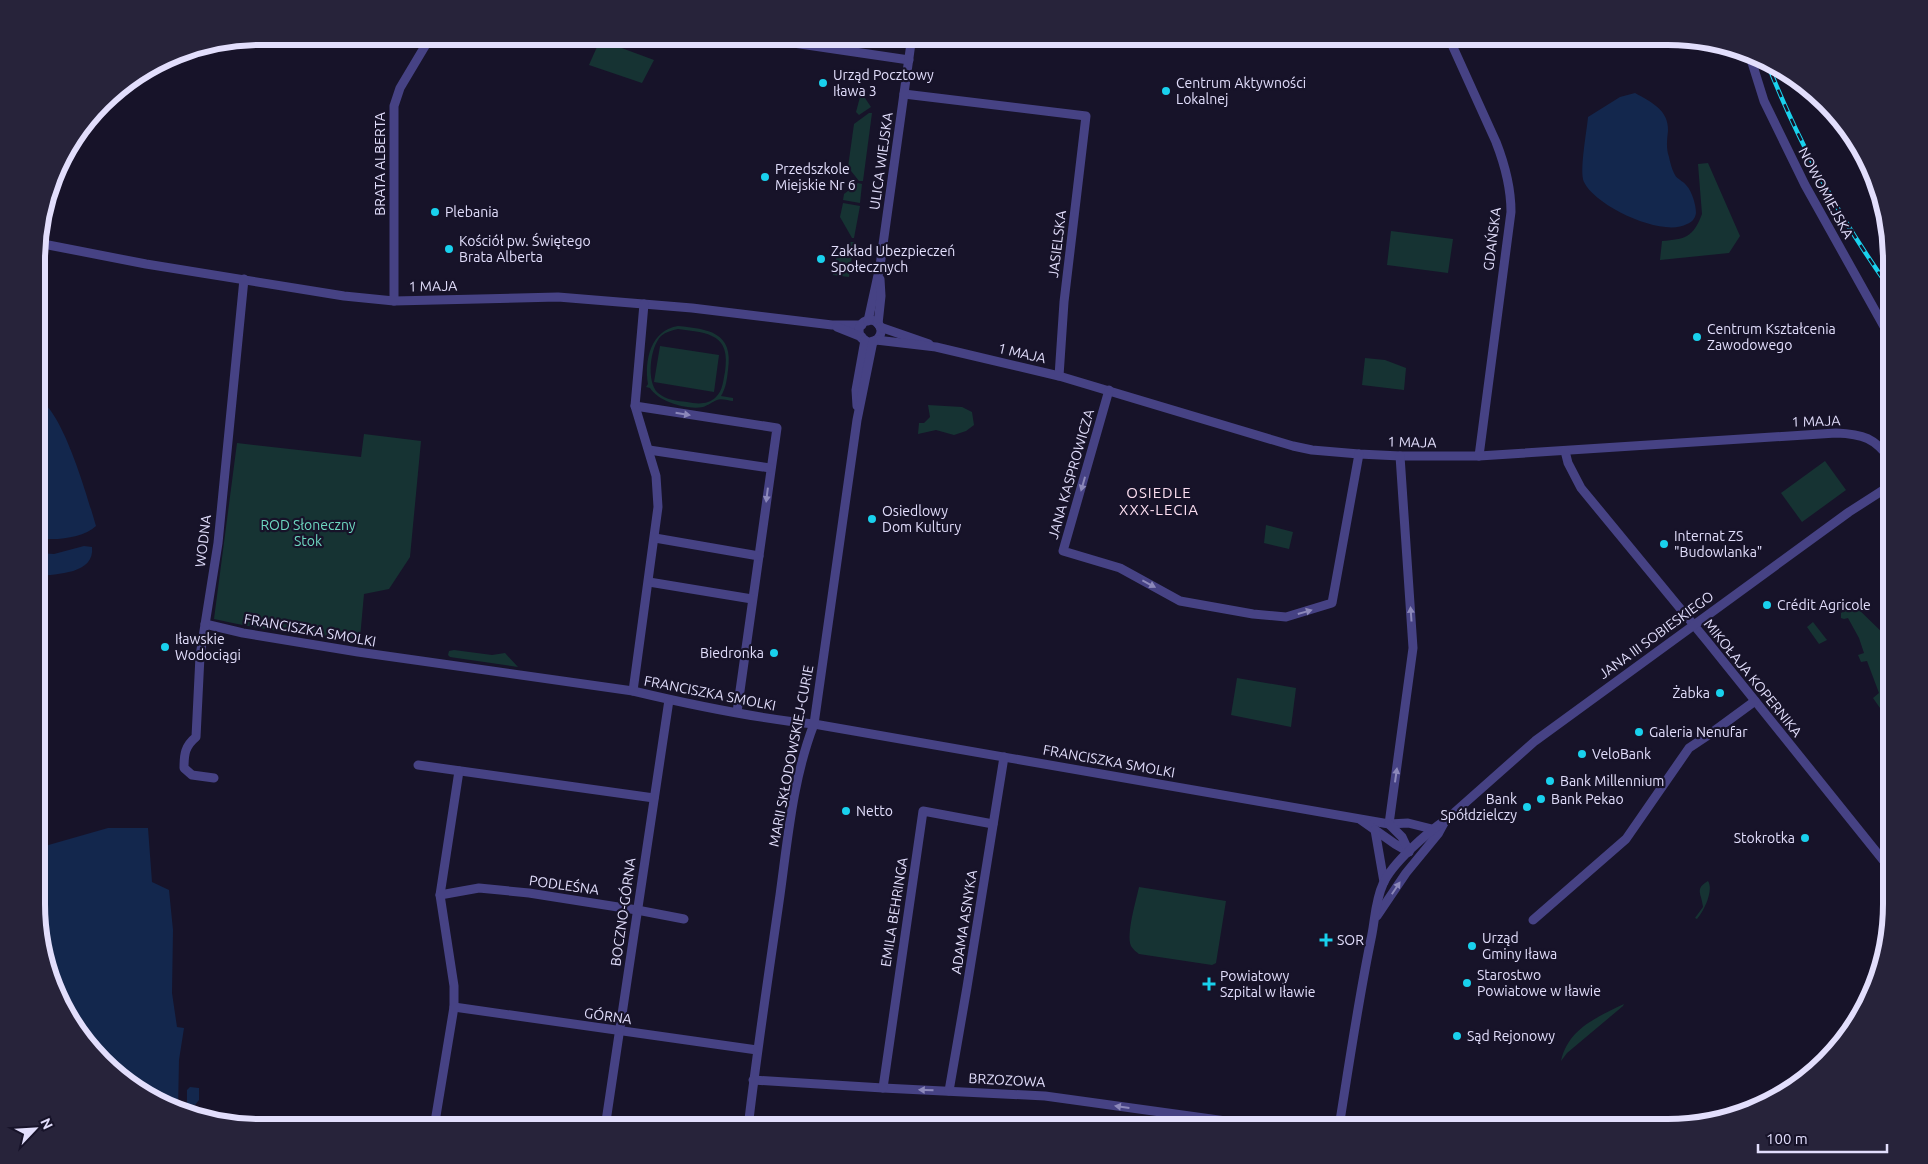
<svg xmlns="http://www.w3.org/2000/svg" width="1928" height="1164" viewBox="0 0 1928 1164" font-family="Ubuntu,sans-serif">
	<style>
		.green { fill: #163333; fill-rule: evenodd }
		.water { fill: #13274d }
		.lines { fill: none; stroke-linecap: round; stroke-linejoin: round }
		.minor { stroke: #464284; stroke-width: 9 }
		.rail-casing { stroke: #19d1ed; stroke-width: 4.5 }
		.rail { stroke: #171329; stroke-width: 2.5; stroke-dasharray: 8; stroke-linecap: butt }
		.oneway { fill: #8c88ba }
		.poi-dot { fill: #19d1ed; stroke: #171329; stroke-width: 2 }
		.labels { text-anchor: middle; stroke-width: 4.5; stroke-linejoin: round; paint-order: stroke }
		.poi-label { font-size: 14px; fill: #e2defc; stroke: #171329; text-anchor: start }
		.street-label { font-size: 14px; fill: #e2defc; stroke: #171329 }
		.park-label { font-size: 14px; fill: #6ed8c1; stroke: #171329 }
		.neighbourhood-label { font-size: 15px; letter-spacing: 1px; fill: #fddff1; stroke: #171329 }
		.rim { fill: none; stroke: #e2defc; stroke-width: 6 }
	</style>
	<rect width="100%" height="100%" fill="#171329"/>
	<!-- green -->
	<g class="green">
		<polygon points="600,40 654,60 642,83 589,65"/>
		<polygon points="863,95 871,107 859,115 856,112 860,97"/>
		<polygon points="869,113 872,113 863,181 859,181 848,167 854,124"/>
		<path d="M1708,163L1740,236L1729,253L1660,260L1662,241C1685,239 1693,238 1702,214L1698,164Z"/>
		<polygon points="858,183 862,184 860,203 843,200 844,194"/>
		<polygon points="843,203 860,206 854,238 852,238 840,217"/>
		<polygon points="1391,231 1453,239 1448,273 1387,265"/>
		<polygon points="851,242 854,242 849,277 833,275 837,254"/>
		<path d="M678,326C708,329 734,332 728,370C727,379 726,388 721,396L733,398V401C729,401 721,398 717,400C712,402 709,405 703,407C687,410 659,402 650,388L646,387L648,384C644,360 651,330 678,326ZM678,329C709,333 731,334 725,372C723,381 723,390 716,397C708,405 697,404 687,402C677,401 666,400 658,393C646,382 650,347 661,336C666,332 672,330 678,329Z"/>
		<polygon points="660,346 719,355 714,392 654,382"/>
		<polygon points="1365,358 1385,360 1406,368 1404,390 1362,385"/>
		<polygon points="928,405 962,407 972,412 974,425 966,431 954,435 936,430 918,434 919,423 924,423 930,417"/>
		<path d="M364,434L421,441L410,557L389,589L364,594L360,638C311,637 263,630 214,619L237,443L361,457Z"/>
		<polygon points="1825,461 1846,490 1802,522 1781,493"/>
		<polygon points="1266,525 1293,532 1289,549 1264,543"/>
		<polygon points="1853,604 1891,641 1891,680 1884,725 1880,708 1873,698 1879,693 1867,661 1861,662 1858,655 1864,653 1859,638 1848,618 1844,619 1841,618 1841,613"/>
		<polygon points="1813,622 1827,640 1819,644 1807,627"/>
		<polygon points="454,650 492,655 505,653 518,667 450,657 448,655 449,651"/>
		<polygon points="1237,678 1296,688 1291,727 1231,715"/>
		<path d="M1708,881C1714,890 1704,911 1697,919L1695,918L1703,907C1702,894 1694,889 1708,881Z"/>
		<path d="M1139,887L1226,901L1216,963L1212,965L1139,954C1136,952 1133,949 1131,946C1126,934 1136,901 1139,887Z"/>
		<path d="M1624,1004L1623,1006L1567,1053L1561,1061C1568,1029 1597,1017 1624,1004Z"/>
	</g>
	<!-- water -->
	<g class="water">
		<path d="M1635,93C1651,102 1669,110 1668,131C1667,140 1666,148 1669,157C1670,162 1672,170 1675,175C1677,179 1683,181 1686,185C1692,191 1696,205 1696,213C1695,219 1692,222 1687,224C1663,238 1595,206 1584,182C1579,172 1587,130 1588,117L1620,97Z"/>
		<path d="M38,399C63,410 88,499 96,526C83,538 56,541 38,538Z"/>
		<path d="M84,546L92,547C95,574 57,574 38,576V553L54,554Z"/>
		<polygon points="108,828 148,828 152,882 169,890 173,930 172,993 177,1027 184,1028 179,1060 178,1110 148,1098 74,1028 38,933 38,848"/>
		<polygon points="190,1087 199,1088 199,1100 195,1105 187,1104 187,1090"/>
	</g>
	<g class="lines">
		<!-- minor -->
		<g class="minor">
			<polyline points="746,36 909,60"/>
			<path d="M1448,36L1496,142C1505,165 1511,187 1511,212L1479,456"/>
			<polyline points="1749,53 1764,101 1805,185 1891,339"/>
			<polyline points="904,94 1086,116 1064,302 1059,376"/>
			<polyline points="38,243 146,264 344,296 394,301 558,297 692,308 832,325 862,325"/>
			<polyline points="394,301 394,106 400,88 431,36"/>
			<circle cx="870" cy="331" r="11"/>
			<polyline points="868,321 880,266 912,36"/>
			<polyline points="878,324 881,296 880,279"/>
			<polyline points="837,327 862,337"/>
			<polyline points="880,327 929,344"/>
			<path d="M876,340L936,347L1059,376L1293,446L1312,450L1359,454L1400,456H1479L1836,433C1863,434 1875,438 1891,460"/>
			<polyline points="1109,390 1063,551 1120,568 1180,601 1253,614 1286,617 1332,603 1359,454"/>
			<polyline points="635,406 777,428 737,712"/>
			<polyline points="857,406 856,390 865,340"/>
			<polyline points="1882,447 1891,437"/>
			<polyline points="649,450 770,468"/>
			<polyline points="1565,451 1568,463 1581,488 1707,641 1891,870"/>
			<polyline points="655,538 759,556"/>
			<polyline points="649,582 752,599"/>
			<path d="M205,624L243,633L358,652L633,691C692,705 753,718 814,724L1389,824L1408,823L1432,829"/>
			<polyline points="633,691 658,507 656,476 635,406 644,304"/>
			<polyline points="418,765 654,798"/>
			<path d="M214,778L192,775L184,768C184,754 185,746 196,737L200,656L218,543L244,279"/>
			<polyline points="1361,820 1395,844 1409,852"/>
			<polyline points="1389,824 1413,648 1400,456"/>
			<polyline points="1389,824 1402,837 1409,852"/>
			<polyline points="1375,830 1384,882"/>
			<polyline points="440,895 479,888 529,893 637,910 684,919"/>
			<polyline points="1377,916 1406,873 1438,834 1445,821"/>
			<polyline points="1533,920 1626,839 1689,748 1710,734 1755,701"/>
			<polyline points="454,1007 757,1050"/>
			<polyline points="753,1080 883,1088 1045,1096 1233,1122 1257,1127"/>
			<polyline points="1800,1083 1863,1013"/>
			<polyline points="883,1088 923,811 993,824"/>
			<polyline points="949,1091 967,987 1004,757"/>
			<path d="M1339,1127C1349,1065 1358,1002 1371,939C1375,921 1375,901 1383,884C1392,863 1428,832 1447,819L1535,741L1849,512L1891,485"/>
			<polyline points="434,1128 454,1007 454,986 440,895 459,771"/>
			<polyline points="605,1128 669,700"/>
			<path d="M748,1128C757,1050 769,972 780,895C788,837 793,778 814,724L857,420L873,341"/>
		</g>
		<defs>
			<path id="rail" d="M1766,60C1798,142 1840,219 1891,290"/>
		</defs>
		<!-- rail casing -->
		<use href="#rail" class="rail-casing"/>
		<!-- rail -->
		<use href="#rail" class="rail"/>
	</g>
	<!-- one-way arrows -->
	<defs><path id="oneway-solid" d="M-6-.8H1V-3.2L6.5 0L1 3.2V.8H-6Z" transform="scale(1.25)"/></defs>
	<g class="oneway">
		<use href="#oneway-solid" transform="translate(683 414) rotate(9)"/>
		<use href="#oneway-solid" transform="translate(1083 484) rotate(106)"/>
		<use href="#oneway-solid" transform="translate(767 495) rotate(97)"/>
		<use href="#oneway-solid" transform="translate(1149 584) rotate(28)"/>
		<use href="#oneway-solid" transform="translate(1305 612) rotate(-16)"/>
		<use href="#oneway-solid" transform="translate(1411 614) rotate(-94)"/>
		<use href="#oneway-solid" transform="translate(1396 775) rotate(-82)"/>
		<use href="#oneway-solid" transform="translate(1396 888) rotate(-56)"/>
		<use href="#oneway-solid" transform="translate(926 1090) rotate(-178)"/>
		<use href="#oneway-solid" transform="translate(1122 1107) rotate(-172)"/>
	</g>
	<!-- markers -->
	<g class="poi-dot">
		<circle cx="823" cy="83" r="5"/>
		<circle cx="1166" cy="91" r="5"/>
		<circle cx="765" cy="177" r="5"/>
		<circle cx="435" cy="212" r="5"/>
		<circle cx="449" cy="249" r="5"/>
		<circle cx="821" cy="259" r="5"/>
		<circle cx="1697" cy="337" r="5"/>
		<circle cx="872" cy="519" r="5"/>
		<circle cx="1664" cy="544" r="5"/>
		<circle cx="1767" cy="605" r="5"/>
		<circle cx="165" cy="647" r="5"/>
		<circle cx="774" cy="653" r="5"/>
		<circle cx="1720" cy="693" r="5"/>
		<circle cx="1639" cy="732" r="5"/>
		<circle cx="1582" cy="754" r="5"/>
		<circle cx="1550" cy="781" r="5"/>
		<circle cx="1541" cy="799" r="5"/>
		<circle cx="1527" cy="807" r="5"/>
		<circle cx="846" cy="811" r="5"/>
		<circle cx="1805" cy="838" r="5"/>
		<path d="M1323.5 932.5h5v5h5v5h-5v5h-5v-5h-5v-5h5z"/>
		<circle cx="1472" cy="946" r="5"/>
		<circle cx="1467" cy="983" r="5"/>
		<path d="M1206.5 976.5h5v5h5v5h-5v5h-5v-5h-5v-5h5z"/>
		<circle cx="1457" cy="1036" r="5"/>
	</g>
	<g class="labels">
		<!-- poi labels -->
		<g class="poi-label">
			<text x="833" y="80">Urząd Pocztowy<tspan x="833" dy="16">Iława 3</tspan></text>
			<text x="1176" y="88">Centrum Aktywności<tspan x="1176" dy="16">Lokalnej</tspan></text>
			<text x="775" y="174">Przedszkole<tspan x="775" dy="16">Miejskie Nr 6</tspan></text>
			<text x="445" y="217">Plebania</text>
			<text x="459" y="246">Kościół pw. Świętego<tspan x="459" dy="16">Brata Alberta</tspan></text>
			<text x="831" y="256">Zakład Ubezpieczeń<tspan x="831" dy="16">Społecznych</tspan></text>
			<text x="1707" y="334">Centrum Kształcenia<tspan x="1707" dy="16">Zawodowego</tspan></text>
			<text x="882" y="516">Osiedlowy<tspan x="882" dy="16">Dom Kultury</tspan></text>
			<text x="1674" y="541">Internat ZS<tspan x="1674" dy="16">"Budowlanka"</tspan></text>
			<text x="1777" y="610">Crédit Agricole</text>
			<text x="175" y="644">Iławskie<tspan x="175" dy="16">Wodociągi</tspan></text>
			<text x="764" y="658" text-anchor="end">Biedronka</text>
			<text x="1710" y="698" text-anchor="end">Żabka</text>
			<text x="1649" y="737">Galeria Nenufar</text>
			<text x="1592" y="759">VeloBank</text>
			<text x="1560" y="786">Bank Millennium</text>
			<text x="1517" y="804" text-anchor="end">Bank<tspan x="1517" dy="16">Spółdzielczy</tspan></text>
			<text x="1551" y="804">Bank Pekao</text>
			<text x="856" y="816">Netto</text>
			<text x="1795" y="843" text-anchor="end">Stokrotka</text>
			<text x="1482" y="943">Urząd<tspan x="1482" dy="16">Gminy Iława</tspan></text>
			<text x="1337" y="945">SOR</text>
			<text x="1477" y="980">Starostwo<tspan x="1477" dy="16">Powiatowe w Iławie</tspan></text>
			<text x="1220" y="981">Powiatowy<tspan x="1220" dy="16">Szpital w Iławie</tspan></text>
			<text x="1467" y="1041">Sąd Rejonowy</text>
		</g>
		<!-- street labels -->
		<g class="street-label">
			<text transform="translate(881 161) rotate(-82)" y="5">ULICA WIEJSKA</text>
			<text transform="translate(380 164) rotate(-90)" y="5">BRATA ALBERTA</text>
			<text transform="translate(1826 193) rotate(62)" y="5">NOWOMIEJSKA</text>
			<text transform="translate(1492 239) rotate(-83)" y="5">GDAŃSKA</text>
			<text transform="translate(1057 244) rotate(-83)" y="5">JASIELSKA</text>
			<text transform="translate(433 286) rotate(-1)" y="5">1 MAJA</text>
			<text transform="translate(1022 353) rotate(13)" y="5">1 MAJA</text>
			<text transform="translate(1816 421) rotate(-2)" y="5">1 MAJA</text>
			<text transform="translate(1412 442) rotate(1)" y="5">1 MAJA</text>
			<text transform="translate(1071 474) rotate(-74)" y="5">JANA KASPROWICZA</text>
			<text transform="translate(203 541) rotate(-83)" y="5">WODNA</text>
			<text transform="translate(310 630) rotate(10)" y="5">FRANCISZKA SMOLKI</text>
			<text transform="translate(1656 635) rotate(-36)" y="5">JANA III SOBIESKIEGO</text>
			<text transform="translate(1753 678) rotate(51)" y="5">MIKOŁAJA KOPERNIKA</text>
			<text transform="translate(710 693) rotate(11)" y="5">FRANCISZKA SMOLKI</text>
			<text transform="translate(791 756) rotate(-79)" y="5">MARII SKŁODOWSKIEJ-CURIE</text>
			<text transform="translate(1109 761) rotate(10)" y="5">FRANCISZKA SMOLKI</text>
			<text transform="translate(564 885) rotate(8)" y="5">PODLEŚNA</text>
			<text transform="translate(623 912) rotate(-82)" y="5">BOCZNO-GÓRNA</text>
			<text transform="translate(894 912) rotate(-81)" y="5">EMILA BEHRINGA</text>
			<text transform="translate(964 922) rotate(-81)" y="5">ADAMA ASNYKA</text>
			<text transform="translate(608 1016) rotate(8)" y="5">GÓRNA</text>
			<text transform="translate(1007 1080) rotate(3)" y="5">BRZOZOWA</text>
		</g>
		<!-- park labels -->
		<g class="park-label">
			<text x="308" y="530">ROD Słoneczny<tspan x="308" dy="16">Stok</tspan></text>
		</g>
		<!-- neighbourhood labels -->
		<g class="neighbourhood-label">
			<text x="1159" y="498">OSIEDLE<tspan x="1159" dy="17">XXX-LECIA</tspan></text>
		</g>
	</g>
	<!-- crop -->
	<path d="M0 0H1928V1164H0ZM260 45H1668A215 215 0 0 1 1883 260V904A215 215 0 0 1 1668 1119H260A215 215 0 0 1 45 904V260A215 215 0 0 1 260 45Z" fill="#27233a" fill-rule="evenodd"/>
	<path class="rim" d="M260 45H1668A215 215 0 0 1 1883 260V904A215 215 0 0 1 1668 1119H260A215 215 0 0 1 45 904V260A215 215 0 0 1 260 45Z"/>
	<!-- north arrow -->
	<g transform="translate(35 1129) rotate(65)" stroke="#171329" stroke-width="4" paint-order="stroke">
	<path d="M0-4L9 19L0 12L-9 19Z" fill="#e2defc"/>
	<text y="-8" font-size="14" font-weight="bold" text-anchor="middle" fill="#e2defc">N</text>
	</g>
	<!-- scale -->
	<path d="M1758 1144v8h129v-8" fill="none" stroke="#e2defc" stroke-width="2.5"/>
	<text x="1766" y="1144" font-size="15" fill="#e2defc" stroke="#171329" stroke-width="4" paint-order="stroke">100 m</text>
</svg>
